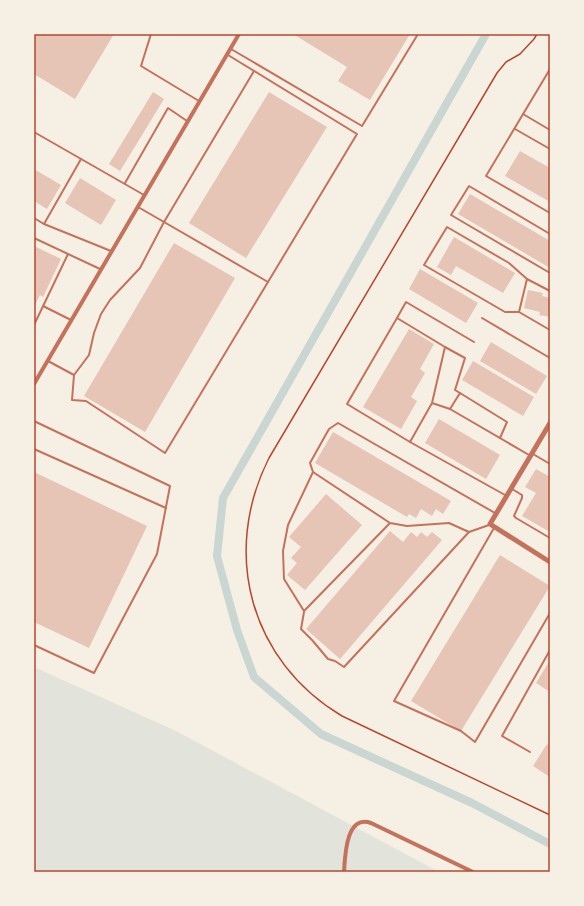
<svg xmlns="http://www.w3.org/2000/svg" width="584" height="906" viewBox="0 0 584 906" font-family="'Fira Sans',sans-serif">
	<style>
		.green { fill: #e2e4dc }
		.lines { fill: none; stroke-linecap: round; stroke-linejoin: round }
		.canal { stroke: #c9d6d2; stroke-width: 8 }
		.building { fill: #e6c5b7 }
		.path { stroke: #b5482f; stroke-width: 1.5 }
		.service { stroke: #c5725c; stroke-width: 2 }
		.minor { stroke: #c5725c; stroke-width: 4 }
		.tertiary { stroke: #c5725c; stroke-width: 5 }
		.neatline { fill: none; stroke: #b5482f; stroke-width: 1.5 }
	</style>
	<rect width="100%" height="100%" fill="#f6efe4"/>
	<!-- green -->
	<polygon class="green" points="34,667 176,731 439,872 34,872"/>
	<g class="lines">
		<!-- canal -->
		<polyline class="canal" points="486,34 223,498 217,556 237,630 254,677 321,734 472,803 550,844"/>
	</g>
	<!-- building -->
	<g class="building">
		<polygon points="34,34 114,34 75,99 34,74"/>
		<polygon points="293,34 410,34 370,100 338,81 347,67"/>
		<polygon points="153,92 164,99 120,171 109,164"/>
		<polygon points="269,92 327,127 246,258 189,223"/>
		<polygon points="520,151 550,168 550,202 505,176"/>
		<polygon points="34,169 61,185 47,209 34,201"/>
		<polygon points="80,178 116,200 101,225 65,203"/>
		<polygon points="470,194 550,241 550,268 458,214"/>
		<polygon points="454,237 515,273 503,293 456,266 451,275 437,267"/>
		<polygon points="174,243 235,278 145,432 84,396"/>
		<polygon points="34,246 61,259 43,297 40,295 34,307"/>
		<polygon points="420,269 478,303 466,323 409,289"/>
		<polygon points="528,290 543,293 542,296 550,298 550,317 539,315 540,312 524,308"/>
		<polygon points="409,329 434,344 420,369 425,373 411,397 417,401 401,429 363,407"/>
		<polygon points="491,342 547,376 536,394 480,361"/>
		<polygon points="473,361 534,397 523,416 462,380"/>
		<polygon points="439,419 500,455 486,479 425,443"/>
		<polygon points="333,432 451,501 443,514 436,509 432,516 421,509 416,518 409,514 407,517 315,463"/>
		<polygon points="536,469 550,477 550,532 522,516 536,493 525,487"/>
		<polygon points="34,472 147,526 89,648 34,622"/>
		<polygon points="326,494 362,525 305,590 287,575 297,563 291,558 301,547 289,537"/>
		<polygon points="390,531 403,542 411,532 417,537 421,532 427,537 432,532 442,540 340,659 306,629"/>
		<polygon points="500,555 550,586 461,731 411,701"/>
		<polygon points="550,660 550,692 536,683"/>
		<polygon points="547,744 550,746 550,777 533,766"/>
	</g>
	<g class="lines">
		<!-- path -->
		<path class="path" d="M537,34L534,39L520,54L506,62L497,73L269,458C221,553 250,661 342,716L550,815"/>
		<!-- service -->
		<g class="service">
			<polyline points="151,34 141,66 199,101"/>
			<polyline points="231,49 362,126 418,34"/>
			<polyline points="550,69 486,176 550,213"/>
			<polyline points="523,114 550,130"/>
			<polyline points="515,129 550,149"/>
			<polyline points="34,132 144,195"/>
			<polyline points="125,183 168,108 187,121"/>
			<polyline points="138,207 268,282 357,134 228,55"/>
			<polyline points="34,218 44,224 111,251"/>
			<polyline points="44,224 81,159"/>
			<polyline points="550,234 469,186 451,215 550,273"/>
			<polyline points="34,238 100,269"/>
			<polyline points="550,291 527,279 519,312 550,330"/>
			<polyline points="43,306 71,320"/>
			<polyline points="519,312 505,312 424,265 447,227 509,263 527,279"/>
			<polyline points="397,318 406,302 474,342"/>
			<polyline points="482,318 550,358"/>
			<polyline points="34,325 68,254"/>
			<polyline points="445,347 465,358 455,390 460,393"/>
			<polyline points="48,361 74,375 72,400 86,401 165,453 268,282"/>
			<polyline points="74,375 89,355 94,333 101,314 110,300 140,268 164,222 254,71"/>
			<polyline points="432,403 410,442 347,404 397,318 445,347 432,403 450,409 529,455"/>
			<polyline points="450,409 460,393 507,422 500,438"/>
			<polyline points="34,421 170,486 157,554 94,673 34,645"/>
			<polyline points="410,442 505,495"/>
			<polyline points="34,449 166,508"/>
			<polyline points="533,454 550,464"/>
			<polyline points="313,472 310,463 329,429 338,423 495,513"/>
			<polyline points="512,489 522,495 522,498 514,516 516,518 550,538"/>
			<polyline points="390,523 304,611 284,579 283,551 288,525 313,472 390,523 407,526 449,523 469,532 489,525"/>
			<polyline points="494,528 394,701 461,731 475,742 550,613"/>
			<polyline points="304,612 301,629 312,640 328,659 335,661 344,667 469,532"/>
			<polyline points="530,752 502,736 550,650"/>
		</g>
		<!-- minor -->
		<g class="minor">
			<polyline points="34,384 239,34"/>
			<path d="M344,872C345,856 346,814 371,823L473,872"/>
		</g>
		<!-- tertiary -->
		<polyline class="tertiary" points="550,423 490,524 550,562"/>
	</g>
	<!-- border -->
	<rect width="584" height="906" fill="none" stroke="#f6efe4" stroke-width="70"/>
	<rect x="35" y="35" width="514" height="836" class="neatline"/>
</svg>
